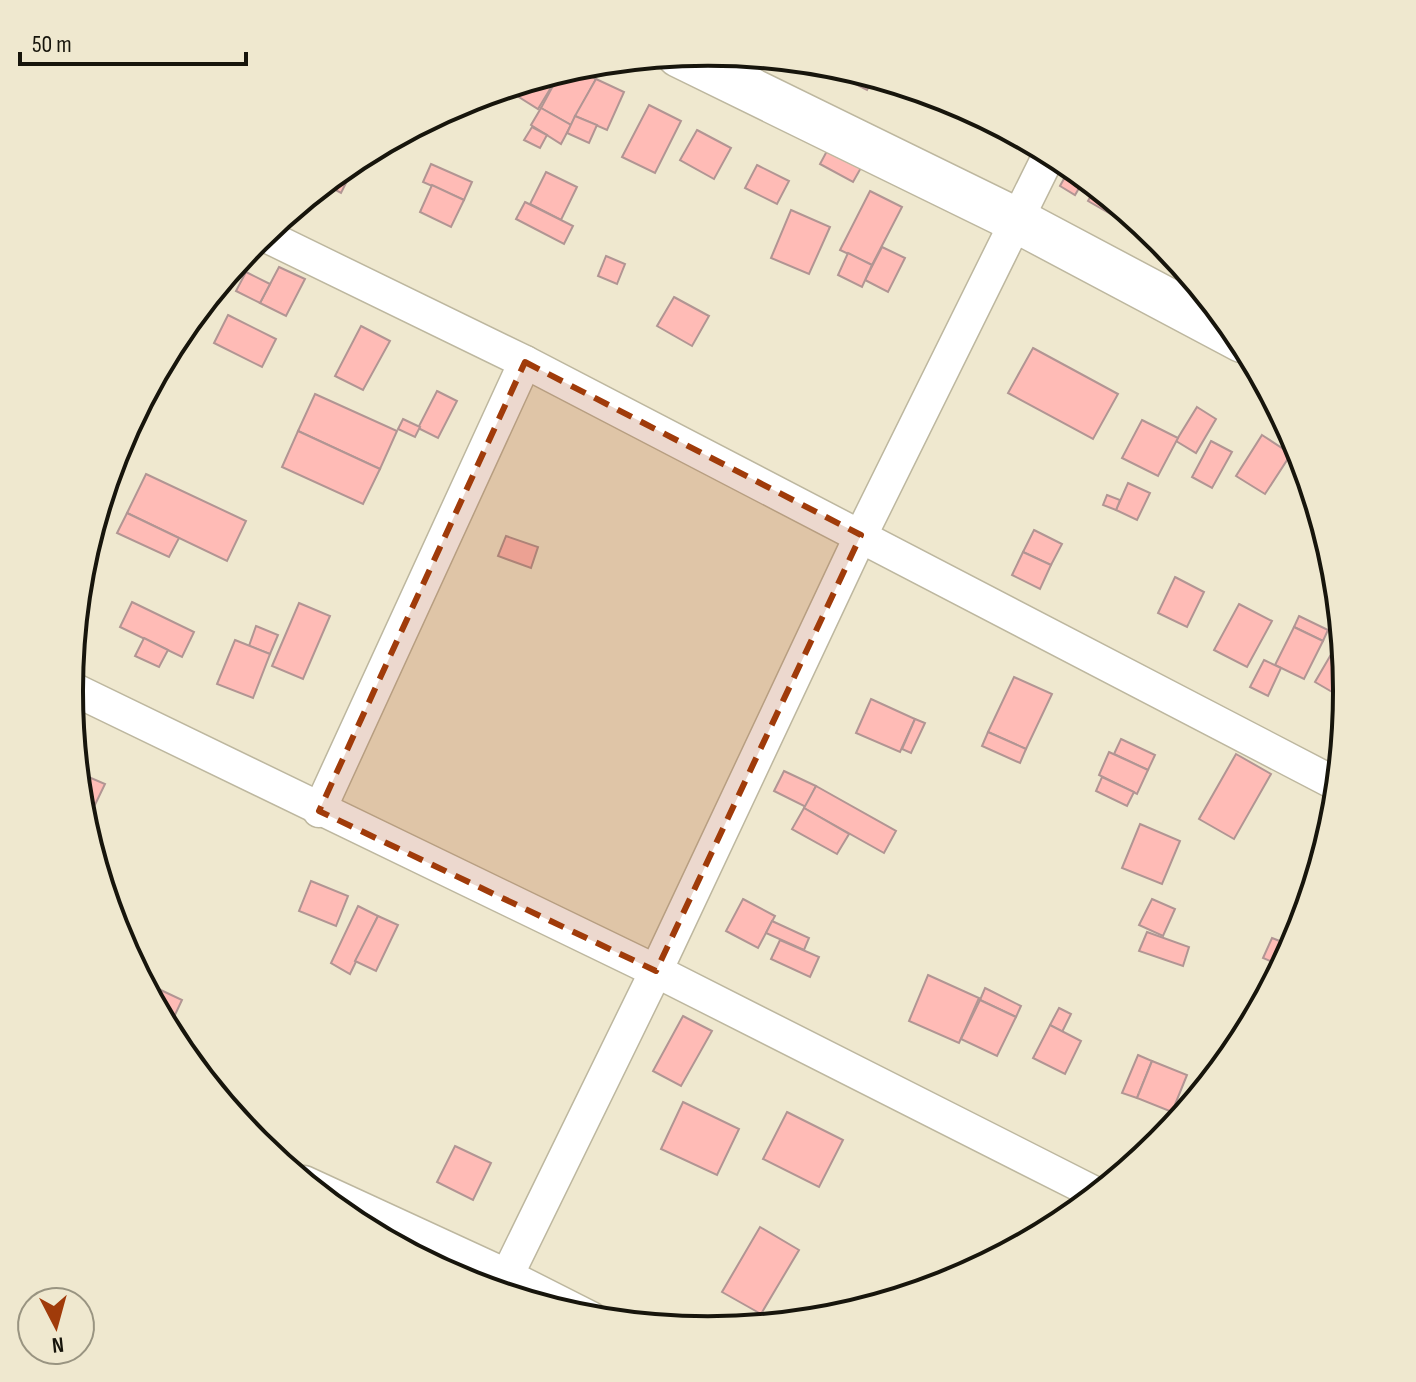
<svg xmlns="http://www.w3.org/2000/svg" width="1416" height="1382" viewBox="0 0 1416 1382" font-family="'Sofia Sans Condensed',sans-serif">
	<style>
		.building { fill: #ffbbb6; stroke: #b19593; stroke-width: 2 }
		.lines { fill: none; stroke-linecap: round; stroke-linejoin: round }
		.street-casing { stroke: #bdb79f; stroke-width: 35 }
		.secondary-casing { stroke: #bdb79f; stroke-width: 47 }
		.street { stroke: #fff; stroke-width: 32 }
		.secondary { stroke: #fff; stroke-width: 44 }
		.marked { fill: #a03b0a; fill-opacity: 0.2; stroke: #a03b0a; stroke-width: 6; stroke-dasharray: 16 10; stroke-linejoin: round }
		.rim { fill: none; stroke: #17150c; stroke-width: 4 }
	</style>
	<rect width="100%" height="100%" fill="#efe8cf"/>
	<!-- building -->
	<g class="building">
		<polygon points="829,64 833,64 874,77 867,90 826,69"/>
		<polygon points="574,67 596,79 571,125 541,108 561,71"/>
		<polygon points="561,71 538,109 514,94 520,84"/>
		<polygon points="596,79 624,92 607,130 575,116"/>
		<polygon points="922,91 941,97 937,105 920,97"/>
		<polygon points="649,105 681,121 655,173 622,157"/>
		<polygon points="541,108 571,125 561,144 531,125"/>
		<polygon points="575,116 597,125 589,143 567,133"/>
		<polygon points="532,127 547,135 540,148 524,140"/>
		<polygon points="697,130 731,148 714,179 680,160"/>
		<polygon points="828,149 862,166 853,182 820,164"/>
		<polygon points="351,161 356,163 341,193 330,187 337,173"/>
		<polygon points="431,164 472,182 464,200 423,182"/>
		<polygon points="757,165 789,181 777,204 745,188"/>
		<polygon points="1071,166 1085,178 1075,195 1060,186"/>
		<polygon points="546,172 577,187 561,220 530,204"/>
		<polygon points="333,176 322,196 315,191"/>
		<polygon points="432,185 464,200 451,227 420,212"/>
		<polygon points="1096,187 1121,207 1116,217 1088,201"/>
		<polygon points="870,191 902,207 872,265 840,250"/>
		<polygon points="525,202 573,226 564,244 516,219"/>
		<polygon points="791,210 830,227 809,274 771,258"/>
		<polygon points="882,247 905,258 888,292 865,280"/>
		<polygon points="848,253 872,265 862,287 838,275"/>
		<polygon points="606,256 625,264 617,284 598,276"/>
		<polygon points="279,267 305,279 286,316 260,303"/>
		<polygon points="246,272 270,284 260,303 236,291"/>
		<polygon points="674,297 709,316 692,346 657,326"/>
		<polygon points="228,315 276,339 262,367 214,343"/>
		<polygon points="361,326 390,341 363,390 335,376"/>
		<polygon points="1033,348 1118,394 1093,439 1008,393"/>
		<polygon points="437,391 457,401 438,438 418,428"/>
		<polygon points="315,394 397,431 380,469 298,431"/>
		<polygon points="1197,407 1216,419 1196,453 1176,441"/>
		<polygon points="403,419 420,427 415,437 398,429"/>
		<polygon points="1142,420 1178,438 1158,476 1122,458"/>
		<polygon points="298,431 380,469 363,504 282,467"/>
		<polygon points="1262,435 1291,454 1265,494 1236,476"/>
		<polygon points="1211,441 1232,452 1212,488 1192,477"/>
		<polygon points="146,474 246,521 227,561 127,513"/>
		<polygon points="1128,483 1150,493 1137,520 1116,510"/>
		<polygon points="1107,495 1120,500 1116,510 1103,505"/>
		<polygon points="127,513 179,538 169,557 117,533"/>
		<polygon points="1034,530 1062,544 1051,565 1023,552"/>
		<polygon points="506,536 538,547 531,568 498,556"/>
		<polygon points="1023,552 1051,565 1040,589 1012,575"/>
		<polygon points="1175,577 1204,592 1187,627 1158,613"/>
		<polygon points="132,602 194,632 182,657 120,627"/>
		<polygon points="299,603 330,616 303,679 272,666"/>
		<polygon points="1239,604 1272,621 1247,667 1214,650"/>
		<polygon points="1299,616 1328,630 1323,641 1294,627"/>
		<polygon points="256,626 278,635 270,654 249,646"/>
		<polygon points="1294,627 1323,641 1304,679 1275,665"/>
		<polygon points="144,638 168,650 159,667 135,656"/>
		<polygon points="235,640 270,654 253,698 217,684"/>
		<polygon points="1333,651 1344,657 1346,700 1315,682"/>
		<polygon points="1264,660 1281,668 1268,696 1250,687"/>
		<polygon points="1014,677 1052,694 1026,749 988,732"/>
		<polygon points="871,699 915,719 900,752 856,733"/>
		<polygon points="915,719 925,723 911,753 902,749"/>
		<polygon points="988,732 1026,749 1020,763 982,746"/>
		<polygon points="1121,739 1155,755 1148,770 1114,754"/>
		<polygon points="1109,752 1148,770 1137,794 1099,775"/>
		<polygon points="1236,754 1271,774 1234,839 1199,819"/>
		<polygon points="784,771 816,786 806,807 774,791"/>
		<polygon points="77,772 105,784 91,813 81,809"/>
		<polygon points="1102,777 1134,792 1127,806 1096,791"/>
		<polygon points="816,786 896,831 884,853 804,808"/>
		<polygon points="804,808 849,834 837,854 792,829"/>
		<polygon points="1140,824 1180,841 1162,884 1122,868"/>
		<polygon points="311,881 348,896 336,926 299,911"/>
		<polygon points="743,899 775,916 758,948 726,931"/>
		<polygon points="1152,899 1175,909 1163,936 1139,925"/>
		<polygon points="358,906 378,916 350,974 331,963"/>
		<polygon points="378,916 398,925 376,971 355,961"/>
		<polygon points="772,921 809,938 804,950 766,933"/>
		<polygon points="1147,932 1189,947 1183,966 1139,951"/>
		<polygon points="1272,938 1293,946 1282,966 1263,958"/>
		<polygon points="780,940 819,957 810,977 771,959"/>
		<polygon points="928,975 979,998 959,1043 909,1021"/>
		<polygon points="148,984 182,1000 173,1019 159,1013 146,988"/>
		<polygon points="985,988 1021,1006 1016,1017 980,1000"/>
		<polygon points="980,1000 1016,1017 997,1056 961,1039"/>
		<polygon points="1059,1008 1071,1014 1062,1032 1050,1025"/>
		<polygon points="683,1016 712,1031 681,1086 653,1071"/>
		<polygon points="1050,1025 1081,1041 1065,1074 1033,1058"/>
		<polygon points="1138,1055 1152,1061 1137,1098 1122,1093"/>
		<polygon points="1152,1061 1187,1075 1172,1112 1137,1098"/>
		<polygon points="683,1102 739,1129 717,1175 661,1149"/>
		<polygon points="787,1112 843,1140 819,1187 763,1159"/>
		<polygon points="455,1146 491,1163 473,1200 437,1182"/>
		<polygon points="760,1227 799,1250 761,1314 722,1292"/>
	</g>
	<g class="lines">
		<defs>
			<g id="street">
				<polyline points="262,234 525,362 1338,785"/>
				<polyline points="69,687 656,971 1097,1194"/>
				<polyline points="319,811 525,362"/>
				<polyline points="304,1182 506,1275 591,1318"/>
				<polyline points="499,1292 656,971 861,535 1050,153"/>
			</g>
			<polyline id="secondary" points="679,55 1016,220 1242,340"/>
		</defs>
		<!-- street casing -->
		<use href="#street" class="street-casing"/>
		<!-- secondary casing -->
		<use href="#secondary" class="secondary-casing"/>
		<!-- street -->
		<use href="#street" class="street"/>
		<!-- secondary -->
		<use href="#secondary" class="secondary"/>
	</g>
	<!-- marked area -->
	<path class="marked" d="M525,362L861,535L656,971L319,811Z"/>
	<!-- crop -->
	<path d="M0 0H1416V1382H0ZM83 691a625 625 0 1 1 1250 0a625 625 0 1 1-1250 0Z" fill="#efe8cf" fill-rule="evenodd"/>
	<path class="rim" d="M83 691a625 625 0 1 1 1250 0a625 625 0 1 1-1250 0Z"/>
	<!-- north arrow -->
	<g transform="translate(56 1326) rotate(174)"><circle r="38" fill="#efe8cf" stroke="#999481" stroke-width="2"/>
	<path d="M0-6L14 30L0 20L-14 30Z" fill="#a03b0a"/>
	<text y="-12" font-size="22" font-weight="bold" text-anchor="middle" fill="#17150c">N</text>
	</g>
	<!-- scale -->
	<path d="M20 52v12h226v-12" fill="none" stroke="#17150c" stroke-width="4"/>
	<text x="32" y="52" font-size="24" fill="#17150c" stroke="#efe8cf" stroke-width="6" paint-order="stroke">50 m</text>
</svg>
